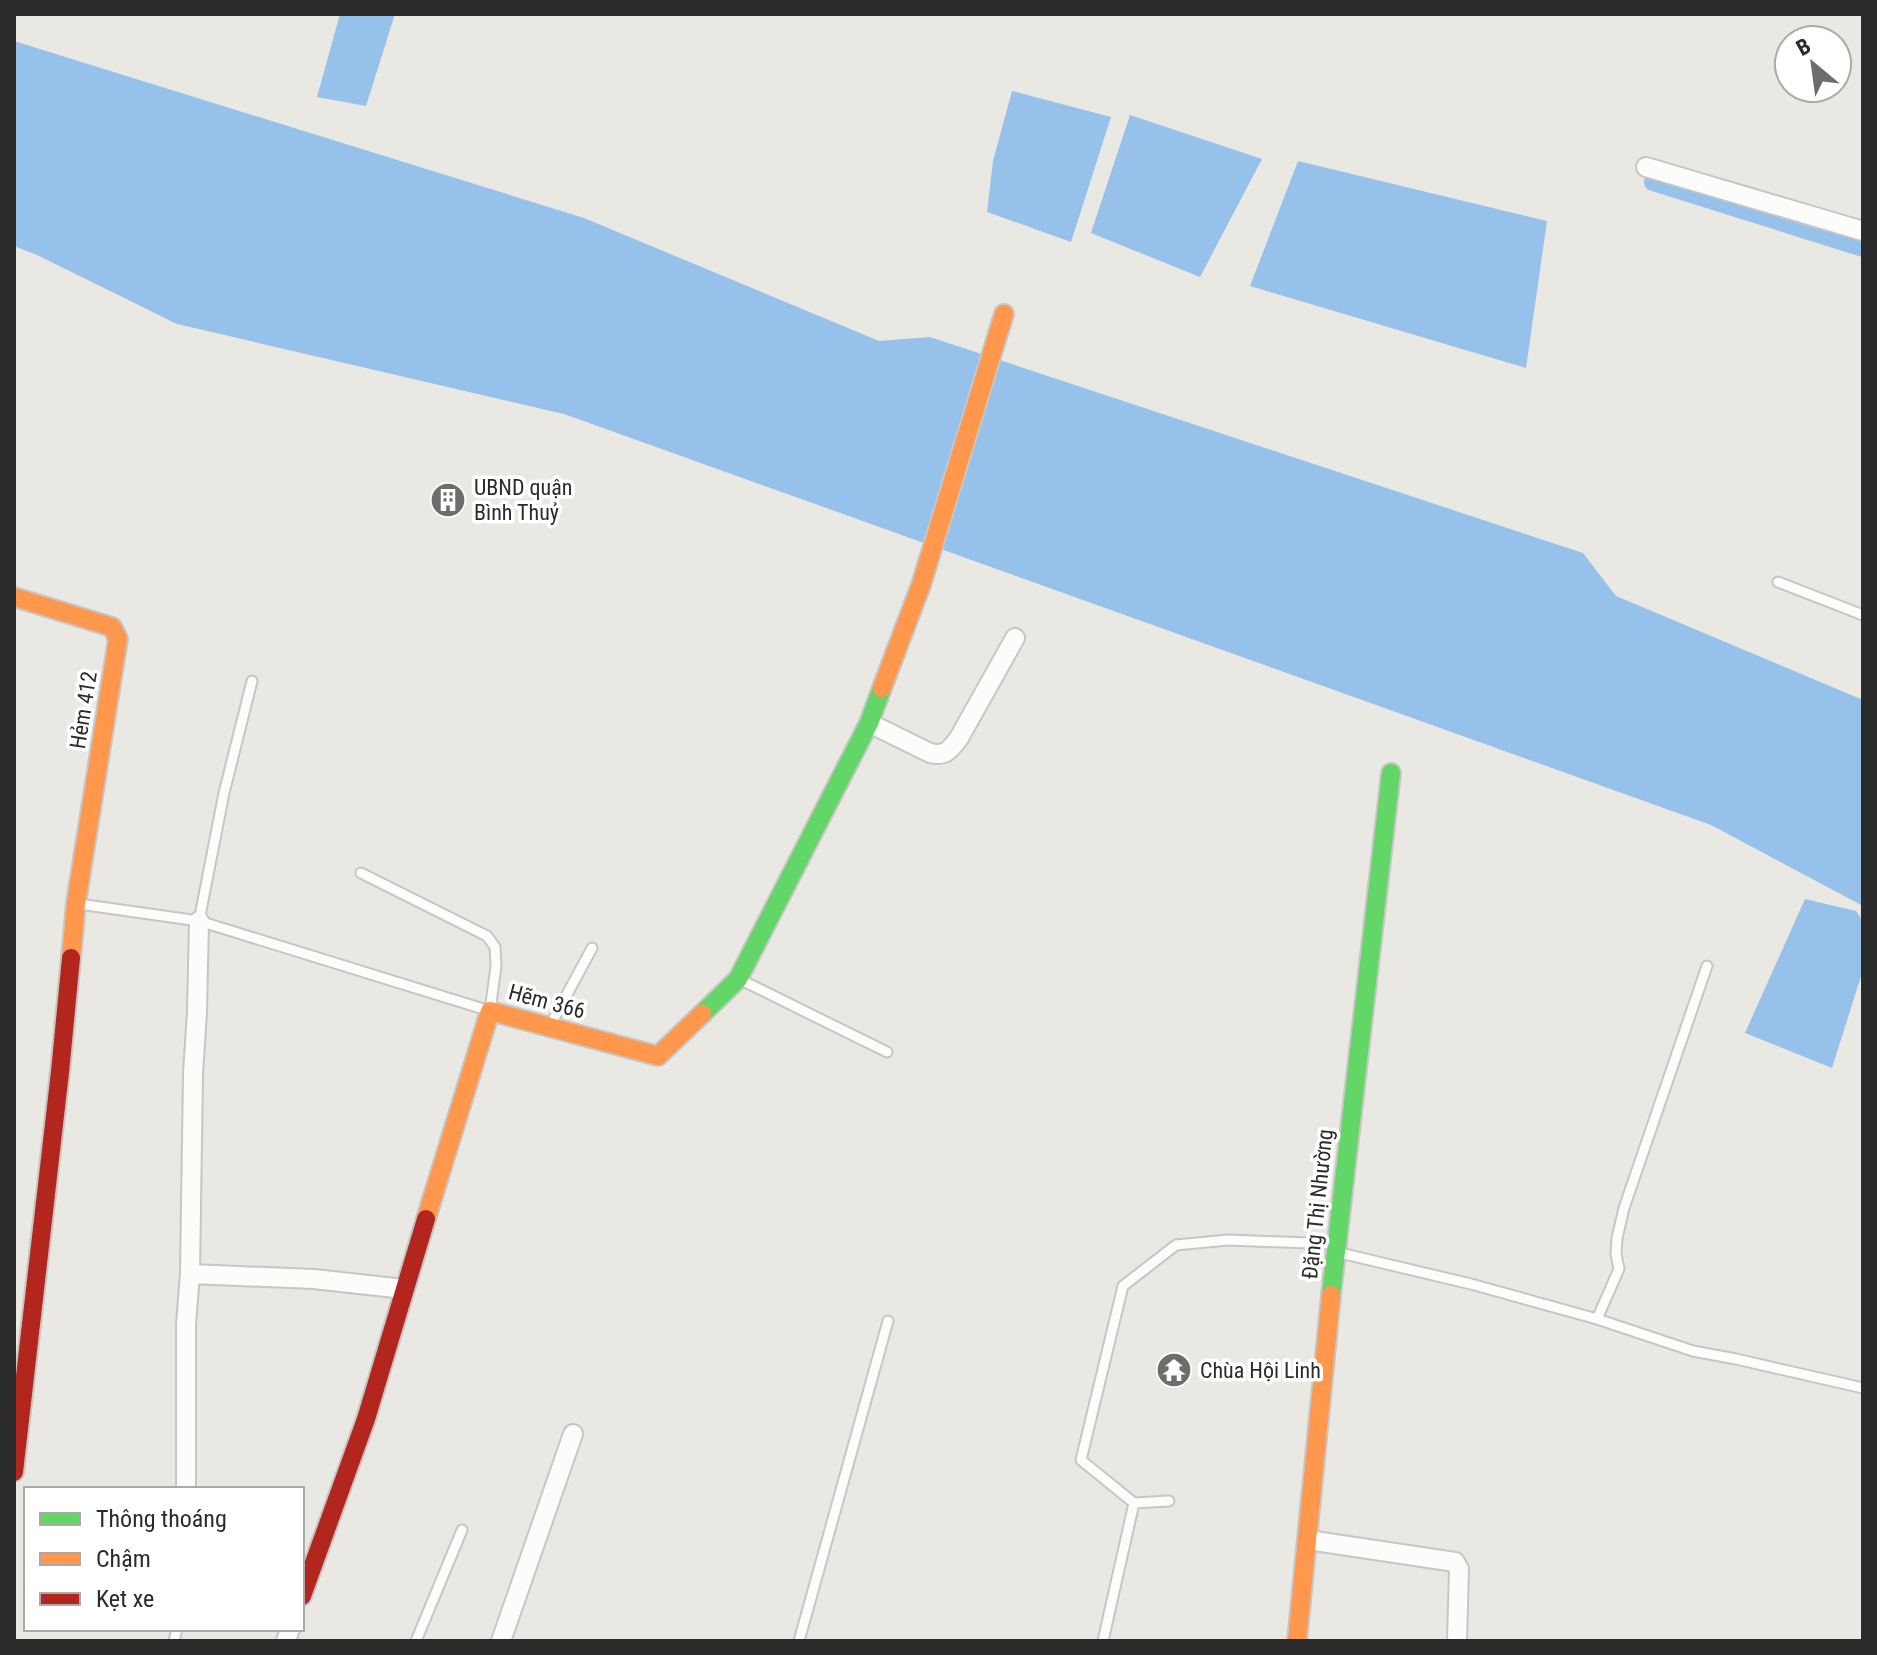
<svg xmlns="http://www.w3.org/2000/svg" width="1877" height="1655" viewBox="0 0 1877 1655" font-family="'Roboto Condensed',sans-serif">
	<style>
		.water { fill: #96c1ea }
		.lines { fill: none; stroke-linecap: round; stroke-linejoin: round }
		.canal { stroke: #96c1ea; stroke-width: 18 }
		.lane-casing { stroke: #c7c6c6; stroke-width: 13 }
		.street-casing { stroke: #c7c6c6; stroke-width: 22 }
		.fast-casing { stroke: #c7c6c6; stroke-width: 22 }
		.slow-casing { stroke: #c7c6c6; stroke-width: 22 }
		.jam-casing { stroke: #c7c6c6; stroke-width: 22 }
		.lane { stroke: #fcfcfb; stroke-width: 9 }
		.street { stroke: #fcfcfb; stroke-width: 18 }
		.fast { stroke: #63d668; stroke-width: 18 }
		.slow { stroke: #ff974d; stroke-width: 18 }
		.jam { stroke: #b3261e; stroke-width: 18 }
		.labels { text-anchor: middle; stroke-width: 7; stroke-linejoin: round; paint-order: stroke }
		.poi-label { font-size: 22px; fill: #2b2b2b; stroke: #fff; text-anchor: start }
		.street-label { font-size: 22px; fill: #2b2b2b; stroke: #fff }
	</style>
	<rect width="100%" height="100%" fill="#eae8e2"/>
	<!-- water -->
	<g class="water">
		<polygon points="340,14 395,14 366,106 317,97"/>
		<polygon points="14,41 584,218 879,341 930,337 1583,553 1616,596 1863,700 1863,906 1711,825 564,414 177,324 37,255 14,246"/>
		<polygon points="1012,91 1111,117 1071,242 987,212 993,161"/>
		<polygon points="1130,115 1262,159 1200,277 1091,233"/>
		<polygon points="1298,161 1547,221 1526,368 1250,286"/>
		<polygon points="1805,899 1856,911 1863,921 1863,970 1832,1068 1745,1033"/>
	</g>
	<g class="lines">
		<!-- canal -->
		<polyline class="canal" points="1653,182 1863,248"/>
		<defs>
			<g id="lane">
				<polyline points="1778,582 1863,615"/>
				<polyline points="79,904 199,921 224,793 252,681"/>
				<polyline points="199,921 490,1011 496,966 495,947 487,936 361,873"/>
				<polyline points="741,980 887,1052"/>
				<polyline points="551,1024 592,948"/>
				<polyline points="1336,1252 1471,1284 1597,1319 1693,1351 1736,1359 1863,1388"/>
				<polyline points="1597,1319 1619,1269 1616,1254 1617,1238 1624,1208 1707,966"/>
				<polyline points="1134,1503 1081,1460 1123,1286 1176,1245 1228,1240 1335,1244"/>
				<polyline points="174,1641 177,1629"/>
				<polyline points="416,1641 462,1530"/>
				<polyline points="799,1641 888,1321"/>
				<polyline points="1103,1641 1134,1503 1169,1501"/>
			</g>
			<g id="street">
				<polyline points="1646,167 1863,231"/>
				<path d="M869,723L930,753C945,757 950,750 959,738L1015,638"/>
				<polyline points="190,1274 314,1279 404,1289"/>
				<polyline points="186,1489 186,1324 190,1274 193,1074 197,1012 199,921"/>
				<polyline points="1308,1540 1455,1562 1459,1569 1457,1641"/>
				<polyline points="286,1641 290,1629"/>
				<polyline points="501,1641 573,1434"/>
			</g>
			<g id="fast">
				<polyline points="702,1014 738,979 869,723 882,688"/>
				<polyline points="1331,1295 1391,773"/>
			</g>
			<g id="slow">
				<polyline points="14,597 112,627 118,639 76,903 71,958"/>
				<polyline points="882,688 921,585 1004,314"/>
				<polyline points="426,1219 490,1011 658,1056 702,1014"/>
				<polyline points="1297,1641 1331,1295"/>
			</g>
			<g id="jam">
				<polyline points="14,1472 60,1072 71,958"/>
				<polyline points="302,1596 366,1419 426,1219"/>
			</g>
		</defs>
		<!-- lane casing -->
		<use href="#lane" class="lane-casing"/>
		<!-- street casing -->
		<use href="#street" class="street-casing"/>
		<!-- fast casing -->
		<use href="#fast" class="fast-casing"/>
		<!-- slow casing -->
		<use href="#slow" class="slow-casing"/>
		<!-- jam casing -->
		<use href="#jam" class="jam-casing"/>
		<!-- lane -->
		<use href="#lane" class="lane"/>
		<!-- street -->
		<use href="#street" class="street"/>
		<!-- fast -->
		<use href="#fast" class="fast"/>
		<!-- slow -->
		<use href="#slow" class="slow"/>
		<!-- jam -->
		<use href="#jam" class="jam"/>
	</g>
	<!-- icons -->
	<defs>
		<symbol id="building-disc" viewBox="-11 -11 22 22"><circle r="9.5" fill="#6e6d6b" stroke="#fff"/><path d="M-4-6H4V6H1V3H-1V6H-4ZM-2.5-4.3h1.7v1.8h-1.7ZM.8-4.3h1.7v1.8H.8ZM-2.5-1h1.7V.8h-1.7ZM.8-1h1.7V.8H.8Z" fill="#fff"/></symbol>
		<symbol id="temple-disc" viewBox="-11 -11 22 22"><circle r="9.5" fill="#6e6d6b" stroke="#fff"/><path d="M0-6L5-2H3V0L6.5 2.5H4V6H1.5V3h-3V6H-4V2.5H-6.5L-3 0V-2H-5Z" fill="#fff"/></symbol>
	</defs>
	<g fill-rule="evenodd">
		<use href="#building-disc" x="428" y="480" width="40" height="40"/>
		<use href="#temple-disc" x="1154" y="1350" width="40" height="40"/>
	</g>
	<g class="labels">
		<!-- poi labels -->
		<g class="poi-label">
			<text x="474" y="495">UBND quận<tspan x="474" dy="25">Bình Thuỷ</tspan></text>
			<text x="1200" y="1378">Chùa Hội Linh</text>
		</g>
		<!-- street labels -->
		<g class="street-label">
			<text transform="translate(83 710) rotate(-81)" y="8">Hẻm 412</text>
			<text transform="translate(547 1001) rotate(15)" y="8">Hẽm 366</text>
			<text transform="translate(1317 1204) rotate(-84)" y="8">Đặng Thị Nhường</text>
		</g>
	</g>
	<!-- border -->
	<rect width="1877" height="1655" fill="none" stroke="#2b2b2b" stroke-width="32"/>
	<!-- legend -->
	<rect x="24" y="1487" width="280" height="144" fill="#ffffff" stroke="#aaaaaa" stroke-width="2"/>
	<rect x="40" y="1513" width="40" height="12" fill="#63d668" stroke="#aaaaaa" stroke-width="2"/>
	<text x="96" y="1527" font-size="24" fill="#2b2b2b">Thông thoáng</text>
	<rect x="40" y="1553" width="40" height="12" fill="#ff974d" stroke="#aaaaaa" stroke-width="2"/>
	<text x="96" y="1567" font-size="24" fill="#2b2b2b">Chậm</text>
	<rect x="40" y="1593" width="40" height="12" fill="#b3261e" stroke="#aaaaaa" stroke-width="2"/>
	<text x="96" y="1607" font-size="24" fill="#2b2b2b">Kẹt xe</text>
	<!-- north arrow -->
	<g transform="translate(1813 64) rotate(331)"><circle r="38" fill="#ffffff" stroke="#aaaaaa" stroke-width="2"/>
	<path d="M0-6L14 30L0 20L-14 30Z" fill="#6e6d6b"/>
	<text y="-12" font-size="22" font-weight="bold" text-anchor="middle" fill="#2b2b2b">B</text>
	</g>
</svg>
